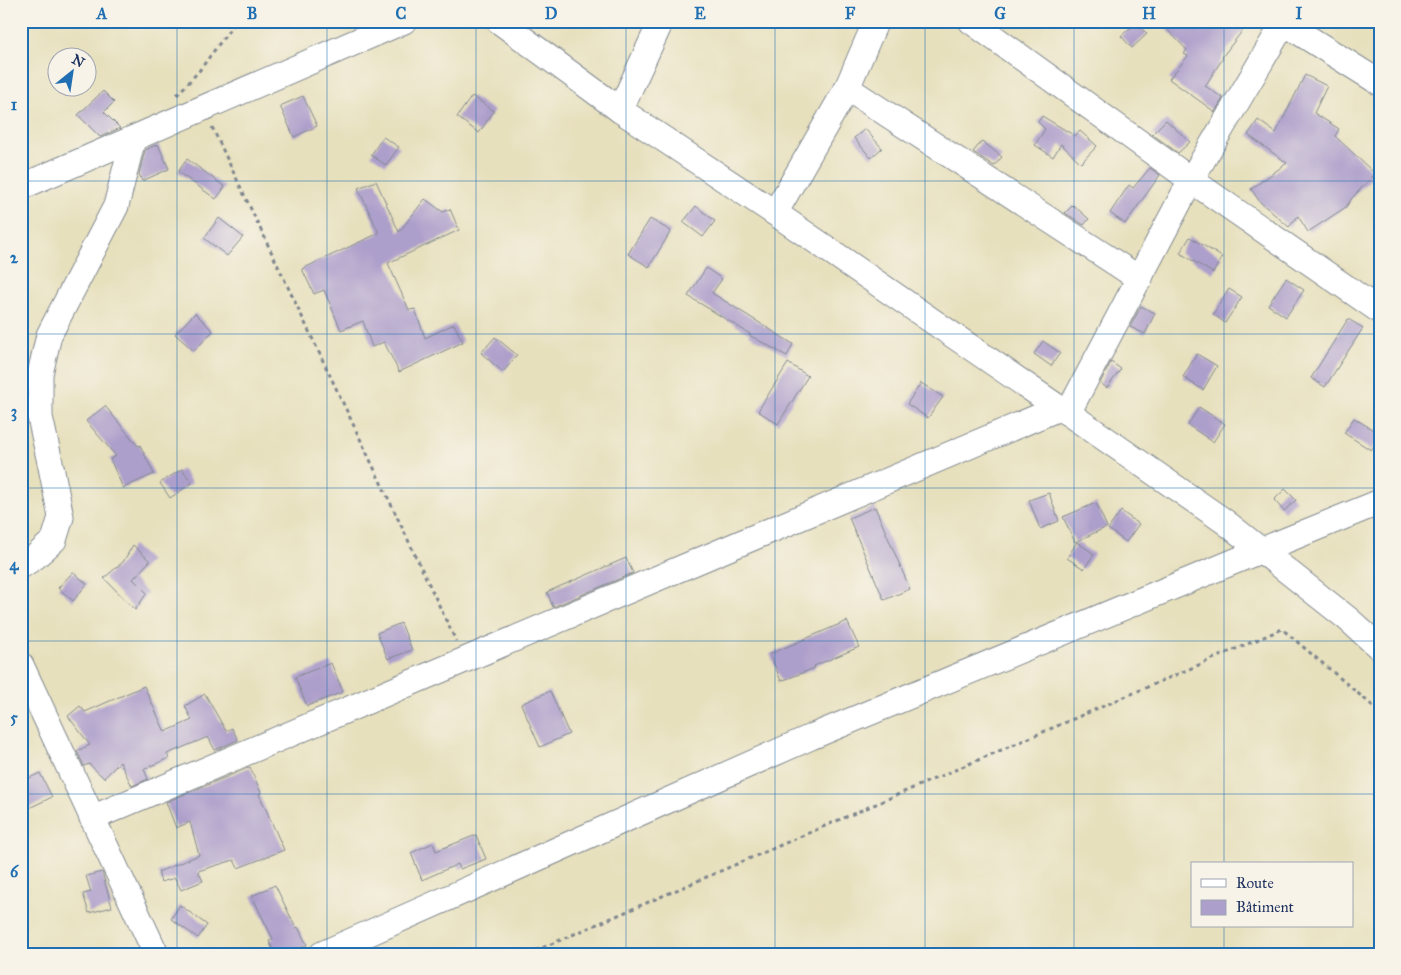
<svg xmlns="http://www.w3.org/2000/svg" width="1401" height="975" viewBox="0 0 1401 975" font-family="'IM FELL Great Primer',serif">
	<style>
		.building { fill: #ad9fcb }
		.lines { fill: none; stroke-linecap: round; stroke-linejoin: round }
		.minor-casing { stroke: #81888e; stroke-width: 27 }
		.path { stroke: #81888e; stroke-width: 3; stroke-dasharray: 4 4; stroke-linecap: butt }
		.minor { stroke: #fff; stroke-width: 25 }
		.grid { fill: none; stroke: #1f6fb2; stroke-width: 1; stroke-opacity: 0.55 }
		.neatline { fill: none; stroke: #1f6fb2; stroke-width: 2 }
		.grid-label { font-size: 16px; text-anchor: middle; font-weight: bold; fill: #1f6fb2 }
	</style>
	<rect width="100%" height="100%" fill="#f7f3e8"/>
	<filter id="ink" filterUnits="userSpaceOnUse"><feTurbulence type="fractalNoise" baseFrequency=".02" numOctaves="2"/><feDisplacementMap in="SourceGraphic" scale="10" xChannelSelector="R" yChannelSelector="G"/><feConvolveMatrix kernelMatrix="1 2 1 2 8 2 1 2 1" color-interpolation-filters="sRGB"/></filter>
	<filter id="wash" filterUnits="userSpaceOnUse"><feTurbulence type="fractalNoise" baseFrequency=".0096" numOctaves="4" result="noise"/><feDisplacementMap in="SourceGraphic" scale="20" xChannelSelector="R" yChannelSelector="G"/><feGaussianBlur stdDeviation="1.12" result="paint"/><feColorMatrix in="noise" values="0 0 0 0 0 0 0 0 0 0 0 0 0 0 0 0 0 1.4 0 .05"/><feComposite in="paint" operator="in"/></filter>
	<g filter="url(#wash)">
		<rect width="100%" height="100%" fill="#e7e0bd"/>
		<g id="blocks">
			<!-- building -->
			<g class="building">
				<polygon points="1159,21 1250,21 1222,57 1223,58 1205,86 1223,98 1215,112 1169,79 1188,56 1184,54 1187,50"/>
				<polygon points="1136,23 1147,34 1132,48 1121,36"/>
				<polygon points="1305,75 1327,86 1314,113 1339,129 1335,136 1375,174 1352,198 1346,207 1308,232 1298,216 1289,227 1260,202 1251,189 1287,163 1248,135 1258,120 1276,133"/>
				<polygon points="103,91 114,102 104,112 120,128 100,137 78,115"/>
				<polygon points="303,96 317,126 294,137 280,106"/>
				<polygon points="472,96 494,111 479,133 457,117"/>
				<polygon points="1042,116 1075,136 1080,131 1097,146 1081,163 1061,144 1053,157 1035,145 1045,129 1038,122"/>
				<polygon points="1166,120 1190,142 1178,153 1152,134"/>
				<polygon points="865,129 882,148 871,158 854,138"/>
				<polygon points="383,137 399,147 386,165 371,155"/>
				<polygon points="982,141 1002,157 994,166 973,152"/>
				<polygon points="158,144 169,169 142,181 139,174 145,150"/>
				<polygon points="187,159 225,187 216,199 178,172"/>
				<polygon points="1150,168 1160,175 1125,224 1110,213 1129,185 1133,188"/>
				<polygon points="376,181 399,232 425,199 443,212 450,209 459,230 388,263 409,310 415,309 425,338 454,324 463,342 399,372 384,342 372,347 363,321 341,330 324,290 314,294 302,269 379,233 358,188"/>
				<polygon points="1073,205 1089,219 1084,225 1065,213"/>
				<polygon points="696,206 715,221 703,237 683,222"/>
				<polygon points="219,218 243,237 227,256 204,238"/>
				<polygon points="650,219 671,231 649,267 628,254"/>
				<polygon points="1190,237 1222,257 1213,273 1180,253"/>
				<polygon points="706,268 722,279 712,293 793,344 787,356 749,335 750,334 688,296"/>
				<polygon points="1286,278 1304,290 1286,317 1268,305"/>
				<polygon points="1229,289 1242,297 1225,323 1213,314"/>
				<polygon points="1141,306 1155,313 1145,334 1130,327"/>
				<polygon points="195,313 213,331 194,351 175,334"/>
				<polygon points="1348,319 1363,328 1325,387 1311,378"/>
				<polygon points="495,337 517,355 503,372 481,353"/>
				<polygon points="1043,341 1060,353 1051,366 1034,354"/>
				<polygon points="1197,354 1217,366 1203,390 1183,377"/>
				<polygon points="1111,362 1121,369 1107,388 1100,383"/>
				<polygon points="788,363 808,376 778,424 758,411"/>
				<polygon points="921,383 943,397 928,418 907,404"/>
				<polygon points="105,406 138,446 140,445 154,474 123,488 110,459 116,456 86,421"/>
				<polygon points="1199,407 1225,424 1213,442 1188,425"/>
				<polygon points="1354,418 1380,434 1380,437 1371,450 1344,433"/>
				<polygon points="182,469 192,483 170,498 160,483"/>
				<polygon points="1285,489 1296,500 1284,511 1274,500"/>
				<polygon points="1049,493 1059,521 1040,529 1029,500"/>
				<polygon points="1096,503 1107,527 1075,542 1063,517"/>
				<polygon points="875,507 910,589 884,600 849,518"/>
				<polygon points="1121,511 1139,524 1126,542 1108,529"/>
				<polygon points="1077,542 1094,554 1084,569 1067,558"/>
				<polygon points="133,545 150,561 133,579 147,593 135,610 104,578 123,562"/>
				<polygon points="626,558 633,573 553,607 547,592"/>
				<polygon points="73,572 87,584 73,601 58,588"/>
				<polygon points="847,621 859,647 814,666 815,668 781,681 770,654"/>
				<polygon points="401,623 412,650 388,659 377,633"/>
				<polygon points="331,663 343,692 307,706 295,677"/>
				<polygon points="144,686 165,732 192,720 185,706 205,694 226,731 232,728 238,740 215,750 208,737 167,754 169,758 144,769 148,779 132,786 120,762 104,778 89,764 84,766 77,751 90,745 68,716 80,706 85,712"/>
				<polygon points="550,691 569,734 540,747 521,704"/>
				<polygon points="250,767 261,793 259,794 284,850 238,868 234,860 198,871 203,881 181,890 175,878 161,882 158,872 199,855 190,822 176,828 166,802"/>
				<polygon points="40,773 52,797 21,812 21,782"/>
				<polygon points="476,835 486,859 460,869 458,864 422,880 411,853 433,843 436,851"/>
				<polygon points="102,872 112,907 89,913 83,894 91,892 86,876"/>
				<polygon points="275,885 296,928 298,927 307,945 288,954 275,954 269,941 273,939 252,896"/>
				<polygon points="180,905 207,925 198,938 171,919"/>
			</g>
		</g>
	</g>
	<g filter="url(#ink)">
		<use href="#blocks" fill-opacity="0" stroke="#81888e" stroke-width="1"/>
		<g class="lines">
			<defs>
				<g id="minor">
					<polyline points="499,21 620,110 775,213 1059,408 1068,413 1224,521 1348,619 1380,648"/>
					<polyline points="971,21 1191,180 1380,311"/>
					<polyline points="1281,21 1380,83"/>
					<polyline points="847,88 1140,279"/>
					<polyline points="620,110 658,28"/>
					<polyline points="21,187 404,21"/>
					<polyline points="775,213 847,88 876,21"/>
					<polyline points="1068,413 1191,180 1285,21"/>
					<polyline points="21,566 35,557 54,540 61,517 51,467 40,417 40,374 49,335 116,206 133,139"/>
					<polyline points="21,665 156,954"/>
					<polyline points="92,818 1059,408"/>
					<polyline points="322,954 811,737 1262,550 1380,502"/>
				</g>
			</defs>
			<!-- minor casing -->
			<use href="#minor" class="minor-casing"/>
			<!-- path -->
			<g class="path">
				<polyline points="177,95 199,71 236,21"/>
				<polyline points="212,127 456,641"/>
				<polyline points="528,954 1282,629 1380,712"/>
			</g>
			<!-- minor -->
			<use href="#minor" class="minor"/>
		</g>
	</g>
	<!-- grid -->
	<path class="grid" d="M177,21V954M327,21V954M476,21V954M626,21V954M775,21V954M925,21V954M1074,21V954M1224,21V864M21,181H1380M21,334H1380M21,488H1380M21,641H1380M21,794H1380M1224,926V954"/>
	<!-- margin -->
	<rect width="1401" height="975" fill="none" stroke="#f7f3e8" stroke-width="55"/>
	<!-- legend -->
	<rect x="1191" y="862" width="162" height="65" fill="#f7f3e8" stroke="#9fa5b1"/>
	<rect x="1201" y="879" width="25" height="8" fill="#ffffff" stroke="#9fa5b1"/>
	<text x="1236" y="888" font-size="15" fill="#1b2f5e">Route</text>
	<rect x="1201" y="900" width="25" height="15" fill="#ad9fcb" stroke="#9fa5b1"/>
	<text x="1236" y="912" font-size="15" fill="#1b2f5e">Bâtiment</text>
	<!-- north arrow -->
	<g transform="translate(72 72) rotate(30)"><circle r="24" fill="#f7f3e8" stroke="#9fa5b1"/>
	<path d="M0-4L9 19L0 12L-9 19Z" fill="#1f6fb2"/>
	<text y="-8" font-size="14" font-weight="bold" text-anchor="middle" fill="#1b2f5e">N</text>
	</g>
	<rect x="28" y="28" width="1346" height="920" class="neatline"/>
	<g class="grid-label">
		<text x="102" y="19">A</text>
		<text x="252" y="19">B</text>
		<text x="401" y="19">C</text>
		<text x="551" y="19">D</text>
		<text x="700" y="19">E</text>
		<text x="850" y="19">F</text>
		<text x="1000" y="19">G</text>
		<text x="1149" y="19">H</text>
		<text x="1299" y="19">I</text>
		<text x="14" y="110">1</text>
		<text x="14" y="263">2</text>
		<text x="14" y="417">3</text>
		<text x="14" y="570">4</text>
		<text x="14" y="723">5</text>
		<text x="14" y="877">6</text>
	</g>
</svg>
